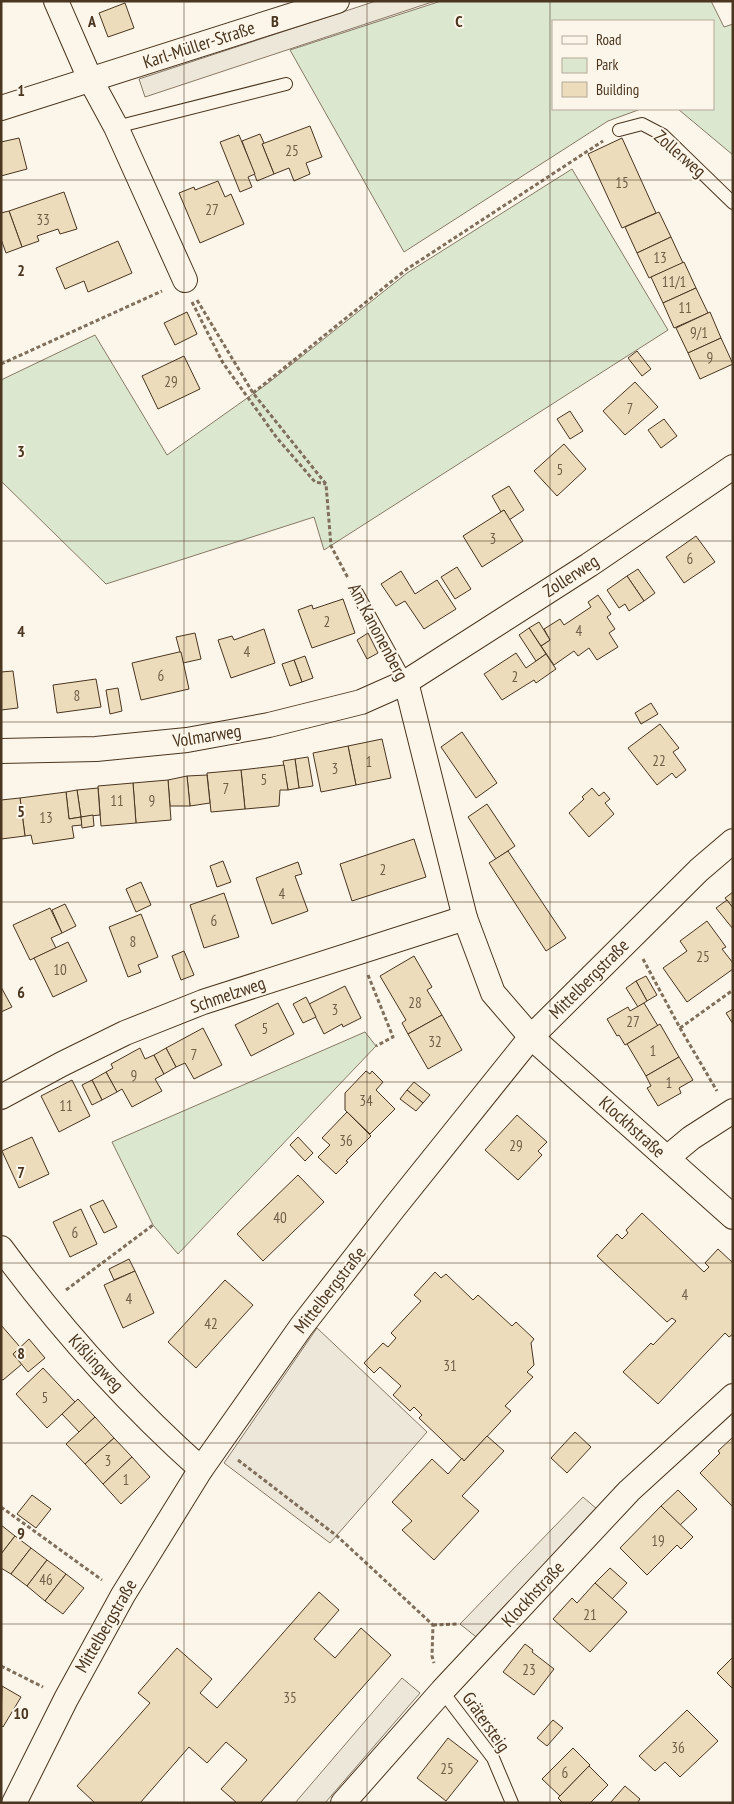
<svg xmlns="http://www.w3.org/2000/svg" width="734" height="1804" viewBox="0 0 734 1804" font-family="'PT Sans Narrow',sans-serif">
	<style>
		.green { fill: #dce7d0; stroke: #887966 }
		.parking { fill: #ede7d9; stroke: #887966 }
		.building { fill: #ecdcbc; stroke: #4a3520 }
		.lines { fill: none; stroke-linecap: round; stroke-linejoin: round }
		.lane-casing { stroke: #4a3520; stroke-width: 14 }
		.street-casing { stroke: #4a3520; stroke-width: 26 }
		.path { stroke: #7f6f5c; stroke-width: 3; stroke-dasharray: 4 2.5; stroke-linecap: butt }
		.lane { stroke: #fbf6e9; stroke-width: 12 }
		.street { stroke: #fbf6e9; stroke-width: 24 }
		.grid { fill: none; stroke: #4a3520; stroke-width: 1; stroke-opacity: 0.55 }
		.labels { text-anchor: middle; stroke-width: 4; stroke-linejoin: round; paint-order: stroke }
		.number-label { font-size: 15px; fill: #725f47 }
		.street-label { font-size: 18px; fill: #4a3520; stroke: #fbf6e9 }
		.grid-label { font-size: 16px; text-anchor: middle; font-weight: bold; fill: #4a3520; stroke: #fbf6e9; stroke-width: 4; stroke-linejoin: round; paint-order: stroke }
	</style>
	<rect width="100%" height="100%" fill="#fbf6e9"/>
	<!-- green -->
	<g class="green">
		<polygon points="441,1 711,1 724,27 733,24 733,155 678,109 713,109 713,21 553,21 553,109 641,109 608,121 404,252 290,50"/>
		<polygon points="572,169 668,330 324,550 314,517 106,584 1,481 1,380 95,335 167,455 267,384 407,273"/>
		<polygon points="365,1032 376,1046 178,1254 153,1225 112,1142"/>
	</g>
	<!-- parking -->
	<g class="parking">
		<polygon points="376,1 435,1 145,97 139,79"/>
		<polygon points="317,1328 427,1432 330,1543 224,1463"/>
		<polygon points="583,1497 605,1516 485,1644 460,1624"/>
		<polygon points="402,1678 420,1693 325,1803 295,1803"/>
	</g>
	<!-- building -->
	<g class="building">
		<polygon points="125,3 134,28 108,37 99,13"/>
		<polygon points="310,126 322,157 306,163 310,174 294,181 289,168 274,174 262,144"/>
		<polygon points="260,134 264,143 262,144 274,174 257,181 242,141"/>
		<polygon points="239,135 255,174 248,177 252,187 240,192 220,142"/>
		<polygon points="19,138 27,169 1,176 1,142"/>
		<polygon points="622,138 656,213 622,228 588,154"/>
		<polygon points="218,181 225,197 231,194 244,224 200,243 179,193 194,187 195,190"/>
		<polygon points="64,192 77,229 60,234 58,229 37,236 39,241 22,247 9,211"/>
		<polygon points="9,211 22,247 6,253 1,239 1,213"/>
		<polygon points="659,212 671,237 637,253 625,227"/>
		<polygon points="671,237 683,263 649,278 637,253"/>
		<polygon points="118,241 132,273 88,292 84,281 65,289 56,268"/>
		<polygon points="684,262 696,288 663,303 651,277"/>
		<polygon points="696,288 708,313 674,328 663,303"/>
		<polygon points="187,312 197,334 175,345 164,323"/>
		<polygon points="710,312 721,338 688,353 676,328"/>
		<polygon points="721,338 733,364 700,379 688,353"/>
		<polygon points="637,351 651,369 642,376 628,358"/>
		<polygon points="184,356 200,389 158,409 142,376"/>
		<polygon points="635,382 658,407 625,435 603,411"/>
		<polygon points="570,411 583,431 570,439 557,419"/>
		<polygon points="664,419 677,436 661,448 648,430"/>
		<polygon points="564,444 586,469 557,496 534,471"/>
		<polygon points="509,486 524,510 509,520 504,510 501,512 492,496"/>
		<polygon points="504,510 523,541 482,567 463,536"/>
		<polygon points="696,536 715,562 684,583 666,557"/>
		<polygon points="457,567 471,589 455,599 441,577"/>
		<polygon points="638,569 655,593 644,601 627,576"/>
		<polygon points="401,571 415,594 437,580 456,609 424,629 405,601 396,606 381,584"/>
		<polygon points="627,576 644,601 629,611 625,604 619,608 607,590"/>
		<polygon points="598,595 611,614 607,617 615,629 609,633 618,647 597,660 589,648 578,656 574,651 554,665 541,646 550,640 544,629 560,619 564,625 591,607 588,602"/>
		<polygon points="343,599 355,633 312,648 298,610 312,605 313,609"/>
		<polygon points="539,622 550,640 541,646 529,628"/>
		<polygon points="529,628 546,654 536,661 519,635"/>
		<polygon points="264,629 275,663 231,678 218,640 232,636 234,640"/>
		<polygon points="195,633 201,659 183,663 176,637"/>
		<polygon points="368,633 378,653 367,659 357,640"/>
		<polygon points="179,652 181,652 189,689 141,700 132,663"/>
		<polygon points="516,653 526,668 546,654 556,669 536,683 534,680 502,700 484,674"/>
		<polygon points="305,656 313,678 302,682 294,660"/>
		<polygon points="294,660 302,682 290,686 282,664"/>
		<polygon points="13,671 18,708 1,710 1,672"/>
		<polygon points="96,679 101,707 57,713 53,685"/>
		<polygon points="118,688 122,711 110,714 106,690"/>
		<polygon points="651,703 658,714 641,724 635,713"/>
		<polygon points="660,724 679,748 673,752 686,770 676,778 672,773 657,785 628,748"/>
		<polygon points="462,732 497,783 476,798 441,747"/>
		<polygon points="382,739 391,778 356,785 348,746"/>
		<polygon points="348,746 356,785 321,792 313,753"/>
		<polygon points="308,757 313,786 299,788 295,759"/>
		<polygon points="295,759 299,788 288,790 283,761"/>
		<polygon points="284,765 288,790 280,790 279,806 245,809 241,770"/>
		<polygon points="241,770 245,809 211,812 207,773"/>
		<polygon points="207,775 210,803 190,806 187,776"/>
		<polygon points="187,776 190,806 170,806 168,780"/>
		<polygon points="168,780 171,820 136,823 133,783"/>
		<polygon points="133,783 136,823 101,826 98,786"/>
		<polygon points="98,788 100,815 81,817 77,790"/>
		<polygon points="592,788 599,796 604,792 610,799 605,803 614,814 589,837 569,813 584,799 582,797"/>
		<polygon points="77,790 81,817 69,819 66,792"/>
		<polygon points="66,792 69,819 81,817 82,825 72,826 74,838 33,844 31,835 25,836 20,798"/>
		<polygon points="20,798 25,836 1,839 1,800"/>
		<polygon points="487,804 515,846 496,859 468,817"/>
		<polygon points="93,815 94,826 82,828 81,817"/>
		<polygon points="414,839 426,877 352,901 340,864"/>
		<polygon points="508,851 566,938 546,951 489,863"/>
		<polygon points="223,861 231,882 217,887 210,866"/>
		<polygon points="298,862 302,874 295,876 308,911 272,924 256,878"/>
		<polygon points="141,882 151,905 136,912 126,889"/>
		<polygon points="733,892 733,908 725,898"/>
		<polygon points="224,893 239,937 204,948 190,905"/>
		<polygon points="727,900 733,908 733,929 716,908"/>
		<polygon points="65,904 76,926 62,933 52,910"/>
		<polygon points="50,908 62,933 51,938 56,948 30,960 13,925"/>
		<polygon points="141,914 158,957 138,965 141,972 128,977 109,927"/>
		<polygon points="707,921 726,947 722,949 733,963 733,969 687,1002 663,968 687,951 680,941"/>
		<polygon points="68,942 87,981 53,997 34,958"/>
		<polygon points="184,951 194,975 181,980 172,956"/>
		<polygon points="414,956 432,987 427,990 442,1015 408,1034 402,1023 406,1020 380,976"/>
		<polygon points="646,976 657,995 647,1001 636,981"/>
		<polygon points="636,981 647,1001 638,1007 626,988"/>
		<polygon points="345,986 361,1018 343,1027 342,1024 324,1034 309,1004"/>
		<polygon points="1,987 12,1007 1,1012"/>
		<polygon points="306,997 316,1017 303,1023 293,1004"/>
		<polygon points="278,1003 294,1034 251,1056 235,1025"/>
		<polygon points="644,1003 658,1026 625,1045 619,1035 617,1036 607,1019 628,1007 630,1011"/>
		<polygon points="733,1009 733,1024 726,1013"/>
		<polygon points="442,1015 462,1050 428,1069 408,1034"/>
		<polygon points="660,1024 679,1057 646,1076 627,1044"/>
		<polygon points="203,1028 222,1065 194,1079 185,1063 176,1067 166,1048"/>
		<polygon points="140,1048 145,1059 154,1055 164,1074 155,1079 162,1091 132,1107 122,1089 117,1092 106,1072 113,1068 111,1064"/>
		<polygon points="166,1048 176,1067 164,1074 154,1055"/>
		<polygon points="679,1057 693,1080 679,1088 681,1093 658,1106 647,1088 651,1086 646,1076"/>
		<polygon points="366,1071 370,1074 372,1071 383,1082 376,1090 395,1109 370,1134 345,1110 345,1093"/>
		<polygon points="106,1072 117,1092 102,1100 92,1080"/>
		<polygon points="72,1080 90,1116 59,1132 41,1096"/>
		<polygon points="92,1080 102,1100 92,1105 82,1085"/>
		<polygon points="414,1082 430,1095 423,1103 407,1090"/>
		<polygon points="407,1090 423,1103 416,1111 400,1099"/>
		<polygon points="347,1112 371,1136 346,1161 348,1162 336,1174 318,1157 330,1145 322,1138"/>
		<polygon points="517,1115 547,1142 538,1151 542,1155 518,1180 485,1150"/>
		<polygon points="32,1137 49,1174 19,1188 2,1151"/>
		<polygon points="298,1137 313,1153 305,1161 290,1145"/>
		<polygon points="298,1175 324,1202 263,1261 237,1234"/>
		<polygon points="103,1200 117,1227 104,1233 90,1206"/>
		<polygon points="81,1209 97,1244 70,1257 53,1222"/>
		<polygon points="642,1213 704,1272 709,1267 705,1263 718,1249 733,1263 733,1334 729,1337 725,1333 658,1404 623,1372 651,1343 653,1345 676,1321 672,1318 667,1322 597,1256 617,1234 622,1239 628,1233 626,1230"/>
		<polygon points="129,1259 135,1271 114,1280 109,1269"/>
		<polygon points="135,1271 154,1313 123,1328 104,1285"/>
		<polygon points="435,1272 441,1278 446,1274 473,1300 478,1295 512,1326 516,1322 534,1339 531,1343 534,1365 527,1372 533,1377 505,1406 511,1411 464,1461 419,1418 422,1415 414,1407 410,1411 393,1395 401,1386 380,1367 374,1373 364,1363 383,1343 388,1347 396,1338 391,1333 421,1301 414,1295"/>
		<polygon points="225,1280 253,1305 196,1368 168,1342"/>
		<polygon points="1,1325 20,1347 13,1354 22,1364 3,1380 1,1379"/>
		<polygon points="29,1339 45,1358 28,1372 13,1354"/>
		<polygon points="43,1368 75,1402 47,1428 16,1394"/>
		<polygon points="78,1399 95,1417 79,1432 62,1414"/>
		<polygon points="95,1417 114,1438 85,1464 66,1444"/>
		<polygon points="575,1432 591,1447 567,1473 551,1458"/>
		<polygon points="487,1436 504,1451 462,1496 479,1511 434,1560 402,1530 412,1521 392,1502 432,1459 448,1474 462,1458 464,1461"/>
		<polygon points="733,1437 733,1505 732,1506 700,1473 720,1453 718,1451"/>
		<polygon points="114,1438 132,1457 103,1484 85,1464"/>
		<polygon points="132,1457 150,1477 121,1504 103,1484"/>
		<polygon points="678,1490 697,1509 680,1525 661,1506"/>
		<polygon points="32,1495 51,1509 36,1528 17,1514"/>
		<polygon points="661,1506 693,1537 681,1549 677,1545 647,1575 620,1548"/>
		<polygon points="1,1525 15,1536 1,1554"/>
		<polygon points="15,1536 31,1548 11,1574 1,1568 1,1554"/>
		<polygon points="31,1548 47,1560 27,1586 11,1574"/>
		<polygon points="47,1560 66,1574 45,1601 27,1586"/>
		<polygon points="610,1568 627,1583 612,1599 595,1583"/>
		<polygon points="66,1574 84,1588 63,1614 45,1601"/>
		<polygon points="595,1583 627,1612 590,1652 553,1619 572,1598 577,1603"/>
		<polygon points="319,1592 339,1610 314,1639 335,1658 361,1628 391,1655 260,1803 237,1803 221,1789 247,1760 226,1742 207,1763 189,1747 140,1803 95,1803 77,1786 150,1703 138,1693 177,1648 212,1679 200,1693 217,1708"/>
		<polygon points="525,1644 533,1650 532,1652 554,1669 534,1695 503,1672"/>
		<polygon points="733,1657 733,1689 717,1673"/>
		<polygon points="2,1686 21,1697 3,1727 1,1725"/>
		<polygon points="687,1710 718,1741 680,1777 665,1762 655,1771 639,1756"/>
		<polygon points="553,1720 563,1728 547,1746 537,1738"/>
		<polygon points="448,1738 478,1761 446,1801 417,1778"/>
		<polygon points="573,1748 590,1765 560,1796 542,1779"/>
		<polygon points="589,1766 608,1785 590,1803 563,1803 558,1798"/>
		<polygon points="625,1786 640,1799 637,1803 610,1803"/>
	</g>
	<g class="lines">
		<defs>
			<g id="lane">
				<polyline points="116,127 286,84"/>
				<polyline points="619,130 642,124 663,135 733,203"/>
				<polyline points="357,593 406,682"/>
				<polyline points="442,1691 493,1758 512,1803"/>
			</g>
			<g id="street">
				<polyline points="56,1 90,79 116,127 185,280"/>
				<polyline points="1,108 337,1"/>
				<polyline points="406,682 465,918 493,993 531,1037 733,1217"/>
				<polyline points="1,751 96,749 187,740 269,725 361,702 406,682 589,565 733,467"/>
				<polyline points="1,1097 62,1064 125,1033 203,1002 465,918"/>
				<polyline points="667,1158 691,1138 733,1111"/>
				<path d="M1,1248C60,1328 127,1403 201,1469"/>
				<polyline points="14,1803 66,1699 123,1595 201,1469 301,1327 393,1209 531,1037 699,870 733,841"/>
				<polyline points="343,1803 442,1691 629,1491 733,1396"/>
			</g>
		</defs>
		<!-- lane casing -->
		<use href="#lane" class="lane-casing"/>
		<!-- street casing -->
		<use href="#street" class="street-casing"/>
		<!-- path -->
		<g class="path">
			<polyline points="197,300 253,393 326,484 331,546 348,578"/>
			<polyline points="192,302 223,363 277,438 315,482 326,484"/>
			<polyline points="1,364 162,291"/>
			<polyline points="253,393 407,269 603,141"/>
			<polyline points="643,959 680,1028 717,1091"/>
			<polyline points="368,975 393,1037 376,1046"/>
			<polyline points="680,1028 733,990"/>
			<polyline points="66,1290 153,1225"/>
			<polyline points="238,1460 337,1536 433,1625 432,1656 434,1663"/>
			<polyline points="1,1507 102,1580"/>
			<polyline points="433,1625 459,1624"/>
			<polyline points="1,1666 43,1687"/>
		</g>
		<!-- lane -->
		<use href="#lane" class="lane"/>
		<!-- street -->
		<use href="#street" class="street"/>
	</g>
	<!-- grid -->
	<path class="grid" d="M184,1V1803M367,1V1803M550,1V1803M1,180H733M1,361H733M1,541H733M1,722H733M1,902H733M1,1082H733M1,1263H733M1,1443H733M1,1624H733"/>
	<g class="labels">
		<!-- number labels -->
		<g class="number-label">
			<text x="292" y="156">25</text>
			<text x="622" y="188">15</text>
			<text x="212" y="215">27</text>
			<text x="43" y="225">33</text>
			<text x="660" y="263">13</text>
			<text x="674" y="287">11/1</text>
			<text x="685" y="313">11</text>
			<text x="699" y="338">9/1</text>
			<text x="710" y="363">9</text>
			<text x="171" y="387">29</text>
			<text x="630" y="414">7</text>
			<text x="560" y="475">5</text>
			<text x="493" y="544">3</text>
			<text x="690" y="564">6</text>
			<text x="327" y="627">2</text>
			<text x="579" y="636">4</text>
			<text x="247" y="657">4</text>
			<text x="161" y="681">6</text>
			<text x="515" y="682">2</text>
			<text x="77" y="701">8</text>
			<text x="659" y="766">22</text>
			<text x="369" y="767">1</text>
			<text x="335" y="774">3</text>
			<text x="264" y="785">5</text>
			<text x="226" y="794">7</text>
			<text x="117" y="806">11</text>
			<text x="152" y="806">9</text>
			<text x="46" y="823">13</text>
			<text x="383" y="875">2</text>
			<text x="282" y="899">4</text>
			<text x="214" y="926">6</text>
			<text x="133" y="947">8</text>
			<text x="703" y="962">25</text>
			<text x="60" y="975">10</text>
			<text x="415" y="1008">28</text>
			<text x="335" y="1015">3</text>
			<text x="633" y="1027">27</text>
			<text x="265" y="1034">5</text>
			<text x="435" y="1047">32</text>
			<text x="653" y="1056">1</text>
			<text x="194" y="1060">7</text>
			<text x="134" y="1081">9</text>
			<text x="669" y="1088">1</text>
			<text x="366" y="1106">34</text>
			<text x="66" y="1111">11</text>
			<text x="346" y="1146">36</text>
			<text x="516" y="1151">29</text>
			<text x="280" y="1223">40</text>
			<text x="75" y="1238">6</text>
			<text x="685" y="1300">4</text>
			<text x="129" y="1304">4</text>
			<text x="211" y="1329">42</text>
			<text x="450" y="1371">31</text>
			<text x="45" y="1403">5</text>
			<text x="108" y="1466">3</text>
			<text x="126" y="1485">1</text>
			<text x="658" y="1546">19</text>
			<text x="46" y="1585">46</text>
			<text x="590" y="1620">21</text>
			<text x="529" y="1675">23</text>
			<text x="290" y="1703">35</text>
			<text x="678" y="1753">36</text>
			<text x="447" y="1774">25</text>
			<text x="565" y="1778">6</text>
		</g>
		<!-- street labels -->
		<g class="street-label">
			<text transform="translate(199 45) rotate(-18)" y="6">Karl-Müller-Straße</text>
			<text transform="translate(680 154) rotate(41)" y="6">Zollerweg</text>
			<text transform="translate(571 576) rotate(-33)" y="6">Zollerweg</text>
			<text transform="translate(378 632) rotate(62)" y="6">Am Kanonenberg</text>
			<text transform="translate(207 736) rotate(-9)" y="6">Volmarweg</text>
			<text transform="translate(589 979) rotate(-45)" y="6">Mittelbergstraße</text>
			<text transform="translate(228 995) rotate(-19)" y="6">Schmelzweg</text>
			<text transform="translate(632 1127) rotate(42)" y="6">Klockhstraße</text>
			<text transform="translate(330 1290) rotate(-52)" y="6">Mittelbergstraße</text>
			<text transform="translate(96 1363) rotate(47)" y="6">Kißlingweg</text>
			<text transform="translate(533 1594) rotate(-47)" y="6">Klockhstraße</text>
			<text transform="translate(106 1626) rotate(-60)" y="6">Mittelbergstraße</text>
			<text transform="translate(486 1722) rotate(55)" y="6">Grätersteig</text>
		</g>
	</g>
	<g class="grid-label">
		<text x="92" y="27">A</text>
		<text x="275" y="27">B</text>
		<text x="459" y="27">C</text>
		<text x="21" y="96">1</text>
		<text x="21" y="276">2</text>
		<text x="21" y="457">3</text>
		<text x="21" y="637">4</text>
		<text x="21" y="817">5</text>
		<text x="21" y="998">6</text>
		<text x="21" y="1178">7</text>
		<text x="21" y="1359">8</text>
		<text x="21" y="1539">9</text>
		<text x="21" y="1719">10</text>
	</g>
	<!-- border -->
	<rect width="734" height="1804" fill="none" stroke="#4a3520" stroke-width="5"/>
	<!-- legend -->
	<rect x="552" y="20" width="162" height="90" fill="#fbf6e9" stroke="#b4a999"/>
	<rect x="562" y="36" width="25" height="8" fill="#fbf6e9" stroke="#b4a999"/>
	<text x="596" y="45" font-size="15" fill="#4a3520">Road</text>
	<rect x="562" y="58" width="25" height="15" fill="#dce7d0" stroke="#b4a999"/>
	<text x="596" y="70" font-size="15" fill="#4a3520">Park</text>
	<rect x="562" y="82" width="25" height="15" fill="#ecdcbc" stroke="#b4a999"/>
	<text x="596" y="95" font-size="15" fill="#4a3520">Building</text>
</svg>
